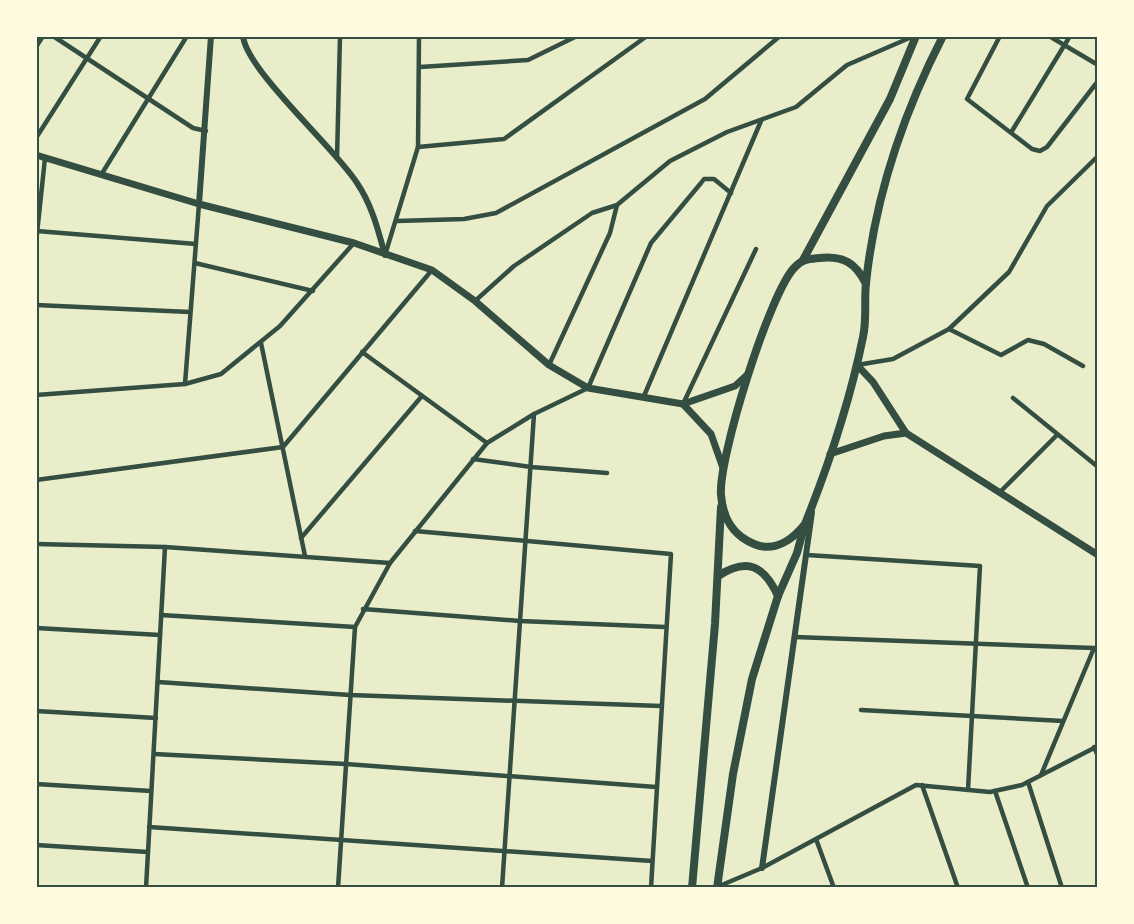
<svg xmlns="http://www.w3.org/2000/svg" width="1134" height="924" viewBox="0 0 1134 924" font-family="Cabin,sans-serif">
	<style>
		.lines { fill: none; stroke-linecap: round; stroke-linejoin: round }
		.minor { stroke: #344e41; stroke-width: 4.5 }
		.tertiary { stroke: #344e41; stroke-width: 6 }
		.secondary { stroke: #344e41; stroke-width: 7 }
		.trunk { stroke: #344e41; stroke-width: 8 }
		.neatline { fill: none; stroke: #344e41; stroke-width: 2 }
	</style>
	<rect width="100%" height="100%" fill="#e9edc9"/>
	<g class="lines">
		<!-- minor -->
		<g class="minor">
			<polyline points="53,36 193,128 206,131"/>
			<polyline points="1000,36 967,99 1032,149 1040,151 1047,147 1098,81"/>
			<polyline points="1049,36 1098,65"/>
			<polyline points="36,47 43,36"/>
			<polyline points="420,67 528,60 577,36"/>
			<polyline points="1012,131 1070,36"/>
			<polyline points="36,138 101,36"/>
			<polyline points="418,147 504,139 647,36"/>
			<polyline points="337,158 340,36"/>
			<polyline points="101,175 187,36"/>
			<polyline points="397,221 464,219 496,213 705,99 780,36"/>
			<polyline points="37,231 196,244"/>
			<polyline points="36,243 45,158"/>
			<polyline points="385,255 418,147 419,36"/>
			<polyline points="195,263 313,291"/>
			<polyline points="475,301 514,266 592,213 617,205 670,161 727,132 796,107 847,65 914,36"/>
			<polyline points="36,305 190,312"/>
			<polyline points="949,329 1001,355 1028,340 1044,344 1083,366"/>
			<polyline points="261,343 305,556"/>
			<polyline points="362,352 487,443"/>
			<polyline points="549,365 610,233 617,205"/>
			<polyline points="857,365 893,359 949,329 1009,272 1047,206 1098,156"/>
			<polyline points="185,384 199,204"/>
			<polyline points="36,395 185,384 221,374 280,326 354,243"/>
			<polyline points="644,396 761,121"/>
			<polyline points="1013,398 1098,467"/>
			<polyline points="683,404 756,249"/>
			<polyline points="473,459 531,467 607,473"/>
			<polyline points="36,480 283,447 432,270"/>
			<polyline points="1000,492 1057,435"/>
			<polyline points="415,531 671,554 651,888"/>
			<polyline points="301,538 422,396"/>
			<polyline points="36,544 165,547 390,563 487,443 534,414 588,388 651,243 701,183 704,179 714,179 731,193"/>
			<polyline points="807,555 980,566 968,790"/>
			<polyline points="363,609 520,621 665,627"/>
			<polyline points="161,615 355,627"/>
			<polyline points="36,628 160,635"/>
			<polyline points="795,637 1094,648 1041,775"/>
			<polyline points="158,682 350,695 661,706"/>
			<polyline points="861,710 1063,721"/>
			<polyline points="36,711 156,718"/>
			<polyline points="1094,747 1098,756"/>
			<polyline points="154,754 346,764 656,787"/>
			<polyline points="1028,782 1062,888"/>
			<polyline points="36,784 151,791"/>
			<polyline points="922,785 958,888"/>
			<polyline points="995,791 1028,888"/>
			<polyline points="149,827 652,861"/>
			<polyline points="816,839 834,888"/>
			<polyline points="36,845 148,852"/>
			<polyline points="717,887 762,868 916,785 990,792 1022,785 1098,746"/>
			<polyline points="146,888 165,547"/>
			<polyline points="338,888 355,627 390,563"/>
			<polyline points="502,888 534,414"/>
		</g>
		<!-- tertiary -->
		<g class="tertiary">
			<path d="M243,36C246,70 336,149 357,183C372,205 378,230 385,255"/>
			<polyline points="199,204 211,36"/>
			<polyline points="762,868 812,512"/>
		</g>
		<!-- secondary -->
		<g class="secondary">
			<polyline points="36,155 199,204 354,243 432,270 475,301 549,365 588,388 683,404 735,386 748,374"/>
			<polyline points="857,365 873,382 906,433 1098,555"/>
			<polyline points="683,404 711,434 723,468"/>
			<polyline points="830,454 884,436 906,433"/>
		</g>
		<!-- trunk -->
		<g class="trunk">
			<polyline points="803,260 890,99 916,36"/>
			<path d="M866,284C856,263 843,255 819,258C809,259 802,259 795,267C770,291 718,459 721,495C723,518 732,535 754,544C775,553 793,539 805,524C829,464 850,401 863,337C867,319 864,301 866,283C875,197 904,112 943,36"/>
			<path d="M718,576C748,557 764,566 778,596"/>
			<polyline points="692,888 715,624 721,507"/>
			<polyline points="717,888 733,774 752,679 778,596 797,553 804,527"/>
		</g>
	</g>
	<!-- border -->
	<rect width="1134" height="924" fill="none" stroke="#fefae0" stroke-width="75"/>
	<rect x="38" y="38" width="1058" height="848" class="neatline"/>
</svg>
